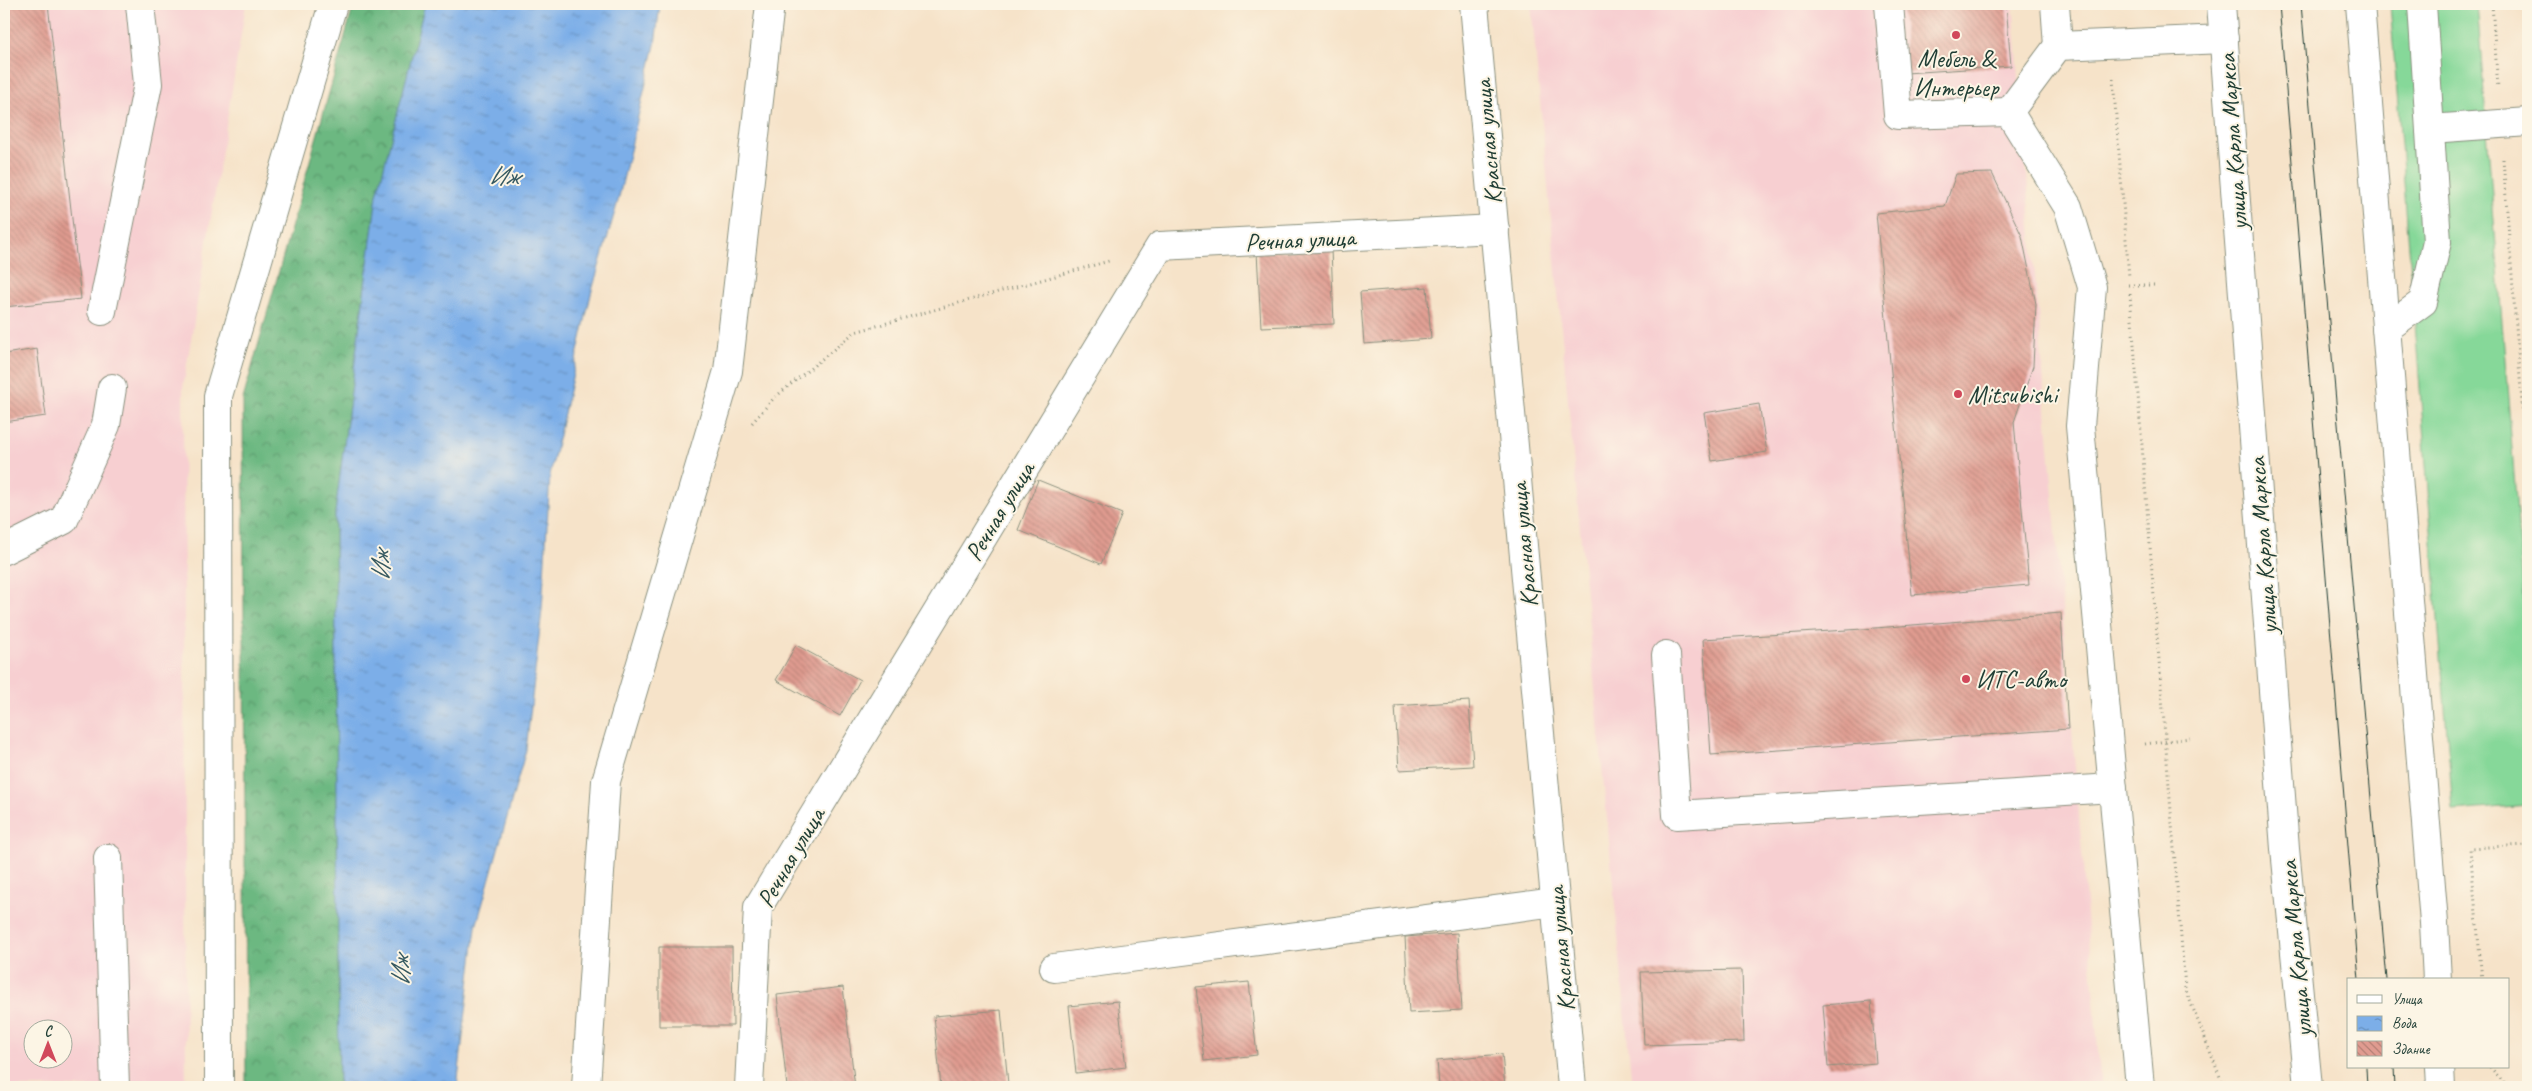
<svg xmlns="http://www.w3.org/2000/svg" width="2532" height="1091" viewBox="0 0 2532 1091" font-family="Caveat,sans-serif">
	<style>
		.built { fill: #f7cfd1; fill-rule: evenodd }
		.grass { fill: #86d899; stroke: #528a66 }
		.forest { fill: url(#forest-crowns); stroke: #467a5a }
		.water { fill: url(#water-ripples); stroke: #4e768e }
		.building { fill: url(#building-back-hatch) }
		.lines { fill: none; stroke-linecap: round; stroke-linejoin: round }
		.minor-casing { stroke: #8a907e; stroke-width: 30 }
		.major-casing { stroke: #8a907e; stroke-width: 30 }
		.path { stroke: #8a907e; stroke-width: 3; stroke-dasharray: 1 4; stroke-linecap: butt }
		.minor { stroke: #fff; stroke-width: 28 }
		.major { stroke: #fff; stroke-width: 28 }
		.tram { stroke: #1f3d34; stroke-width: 1 }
		.poi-dot { fill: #d1495b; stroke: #fcf5e5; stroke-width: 2 }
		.labels { text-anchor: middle; stroke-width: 4; stroke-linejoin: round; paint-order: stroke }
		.poi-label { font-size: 25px; fill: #1f3d34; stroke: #fcf5e5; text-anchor: start }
		.street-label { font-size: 25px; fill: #1f3d34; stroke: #fcf5e5 }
		.water-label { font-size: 26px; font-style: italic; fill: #365961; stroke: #fcf5e5 }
	</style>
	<defs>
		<pattern id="forest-crowns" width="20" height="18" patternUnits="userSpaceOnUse" patternTransform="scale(1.25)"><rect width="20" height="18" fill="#6cb881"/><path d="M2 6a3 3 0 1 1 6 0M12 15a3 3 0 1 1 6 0" fill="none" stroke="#58976a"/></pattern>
		<pattern id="water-ripples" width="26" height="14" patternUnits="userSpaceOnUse" patternTransform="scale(1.25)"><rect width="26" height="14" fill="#7caee8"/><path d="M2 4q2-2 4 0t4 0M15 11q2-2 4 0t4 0" fill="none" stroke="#658fbd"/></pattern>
		<pattern id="building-back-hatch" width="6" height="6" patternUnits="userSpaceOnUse" patternTransform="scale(1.25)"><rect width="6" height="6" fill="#e09b90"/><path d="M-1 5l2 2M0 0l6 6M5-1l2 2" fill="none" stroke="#b58076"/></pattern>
	</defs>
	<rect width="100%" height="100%" fill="#fcf5e5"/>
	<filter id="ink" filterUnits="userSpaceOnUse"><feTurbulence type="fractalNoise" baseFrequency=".02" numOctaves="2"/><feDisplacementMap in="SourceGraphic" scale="10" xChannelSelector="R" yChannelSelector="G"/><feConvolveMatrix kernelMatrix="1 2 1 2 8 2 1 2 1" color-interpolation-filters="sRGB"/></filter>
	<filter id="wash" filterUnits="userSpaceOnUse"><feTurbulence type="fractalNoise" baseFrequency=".0096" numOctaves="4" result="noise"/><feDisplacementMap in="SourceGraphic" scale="20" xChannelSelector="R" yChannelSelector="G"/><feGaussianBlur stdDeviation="1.12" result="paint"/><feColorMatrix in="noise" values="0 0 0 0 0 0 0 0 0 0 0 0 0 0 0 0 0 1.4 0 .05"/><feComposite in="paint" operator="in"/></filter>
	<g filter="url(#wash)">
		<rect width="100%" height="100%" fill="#f6e3c9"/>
		<!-- built -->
		<g class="built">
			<path d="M4,4H246L183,388L186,1087H4ZM32,1028H62V1058H32Z"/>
			<polygon points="1531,4 2013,4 2101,1087 1632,1087"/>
		</g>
		<!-- grass -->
		<polygon class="grass" points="2390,4 2477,4 2528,652 2528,805 2453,811"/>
		<!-- forest -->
		<polygon class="forest" points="354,4 425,4 377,195 335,513 339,1087 246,1087 243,399"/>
		<!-- water -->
		<polygon class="water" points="425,4 660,4 655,45 618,201 591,294 550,475 542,610 526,750 476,927 457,1087 339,1087 335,513 377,195"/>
		<g id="blocks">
			<!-- building -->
			<g class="building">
				<polygon points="24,4 48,4 81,299 4,307 4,6"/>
				<polygon points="1902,4 2006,4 2011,66 1906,73"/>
				<polygon points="1992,173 2022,236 2036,304 2033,366 2014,422 2029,585 1912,595 1876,213 1945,206 1956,174"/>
				<polygon points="1331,249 1334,324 1261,327 1257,252"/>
				<polygon points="1427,287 1431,339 1364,344 1360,292"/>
				<polygon points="37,349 46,416 4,422 4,354"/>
				<polygon points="1759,404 1767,452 1712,461 1704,413"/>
				<polygon points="1038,480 1122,514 1101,564 1018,530"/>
				<polygon points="2061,613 2068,729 1711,755 1703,639 1863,629"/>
				<polygon points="796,645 860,680 840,716 776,680"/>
				<polygon points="1469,701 1473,766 1399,770 1395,706"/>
				<polygon points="1457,933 1462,1010 1409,1013 1405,937"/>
				<polygon points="659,947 732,947 733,1026 659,1026"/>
				<polygon points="1742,970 1744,1042 1644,1045 1641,972"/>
				<polygon points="1249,982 1257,1055 1204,1061 1196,987"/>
				<polygon points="843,987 855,1087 787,1087 777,995"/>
				<polygon points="1118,1001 1126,1067 1076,1073 1069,1006"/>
				<polygon points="1871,1001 1876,1063 1828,1067 1823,1005"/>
				<polygon points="1001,1010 1008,1084 941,1087 934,1016"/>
				<polygon points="1502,1054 1505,1087 1439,1087 1437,1060"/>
			</g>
		</g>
	</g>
	<g filter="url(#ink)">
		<use href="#blocks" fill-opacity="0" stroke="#8a907e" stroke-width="1"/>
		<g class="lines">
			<defs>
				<g id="minor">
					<polyline points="1474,4 1572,1087"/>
					<polyline points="1889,4 1898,115 2009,112"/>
					<polyline points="2055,4 2058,46"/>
					<polyline points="2430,129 2528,122"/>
					<polyline points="102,311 148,84 140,4"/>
					<polyline points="2386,329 2423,302 2437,242 2422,4"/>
					<polyline points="4,550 64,520 106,425 112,388"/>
					<polyline points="1666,655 1677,815 2113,788"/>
					<polyline points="108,858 115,1087"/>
					<polyline points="1054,968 1555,902"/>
					<polyline points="219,1087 218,396 333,4"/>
					<polyline points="586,1087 606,781 728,371 770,4"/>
					<polyline points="749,1087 758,907 1160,246 1495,229"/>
					<polyline points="2140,1087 2080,426 2092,287 2068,207 2009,112 2058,46 2224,39"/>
				</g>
				<g id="major">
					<polyline points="2221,4 2285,849 2308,1087"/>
					<polyline points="2360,4 2434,923 2437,980"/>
					<polyline points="2440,1067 2441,1087"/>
				</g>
			</defs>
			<!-- minor casing -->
			<use href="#minor" class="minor-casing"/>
			<!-- major casing -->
			<use href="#major" class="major-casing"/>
			<!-- path -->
			<g class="path">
				<polyline points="2492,4 2498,88"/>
				<polyline points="2113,79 2129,277"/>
				<polyline points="2503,159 2528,481"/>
				<polyline points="2128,285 2156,285"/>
				<polyline points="2130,294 2185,988 2224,1087"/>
				<polyline points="752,423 774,398 855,332 1109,261"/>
				<polyline points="2145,744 2190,738"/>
				<polyline points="2482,980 2470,848 2528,845"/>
				<polyline points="2490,1067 2508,1087"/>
			</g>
			<!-- minor -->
			<use href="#minor" class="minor"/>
			<!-- major -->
			<use href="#major" class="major"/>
			<!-- tram -->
			<g class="tram">
				<polyline points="2279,4 2359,980"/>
				<polyline points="2301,4 2387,980"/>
				<polyline points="2366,1067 2367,1087"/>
				<polyline points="2394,1067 2395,1087"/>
			</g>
		</g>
	</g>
	<!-- markers -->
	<g class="poi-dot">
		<circle cx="1956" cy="35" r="5"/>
		<circle cx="1958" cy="394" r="5"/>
		<circle cx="1966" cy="679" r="5"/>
	</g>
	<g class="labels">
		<!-- poi labels -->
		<g class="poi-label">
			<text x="1956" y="67" text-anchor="middle">Мебель &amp;<tspan x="1956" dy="29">Интерьер</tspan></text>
			<text x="1968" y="403">Mitsubishi</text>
			<text x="1976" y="688">ИТС-авто</text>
		</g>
		<!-- street labels -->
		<g class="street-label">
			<text transform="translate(1487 142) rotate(-95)" y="9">Красная улица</text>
			<text transform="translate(2232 142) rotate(-94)" y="9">улица Карла Маркса</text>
			<text transform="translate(1300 239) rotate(-3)" y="9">Речная улица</text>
			<text transform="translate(999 511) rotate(-59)" y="9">Речная улица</text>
			<text transform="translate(1523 545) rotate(-95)" y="9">Красная улица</text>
			<text transform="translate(2262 546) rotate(-94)" y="9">улица Карла Маркса</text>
			<text transform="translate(790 857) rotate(-60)" y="9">Речная улица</text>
			<text transform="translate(1560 949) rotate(-95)" y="9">Красная улица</text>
			<text transform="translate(2295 949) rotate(-95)" y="9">улица Карла Маркса</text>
		</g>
		<!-- water labels -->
		<g class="water-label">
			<text x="504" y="184">Иж</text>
			<text transform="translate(380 566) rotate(-93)" y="9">Иж</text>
			<text transform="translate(400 971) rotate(-93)" y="9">Иж</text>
		</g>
	</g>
	<!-- margin -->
	<rect width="2532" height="1091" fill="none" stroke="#fcf5e5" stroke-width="20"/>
	<!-- legend -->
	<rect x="2347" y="978" width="162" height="90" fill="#fcf5e5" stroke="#a4ab9e"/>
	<rect x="2357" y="995" width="25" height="8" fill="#ffffff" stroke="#a4ab9e"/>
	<text x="2392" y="1004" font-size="15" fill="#1f3d34">Улица</text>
	<rect x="2357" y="1016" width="25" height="15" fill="url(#water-ripples)" stroke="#a4ab9e"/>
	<text x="2392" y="1028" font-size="15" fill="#1f3d34">Вода</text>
	<rect x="2357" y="1041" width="25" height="15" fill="url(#building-back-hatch)" stroke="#a4ab9e"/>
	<text x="2392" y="1054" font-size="15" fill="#1f3d34">Здание</text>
	<!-- north arrow -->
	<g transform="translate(48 1044)"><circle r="24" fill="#fcf5e5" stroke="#a4ab9e"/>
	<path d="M0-4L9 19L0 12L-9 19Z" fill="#d1495b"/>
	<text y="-8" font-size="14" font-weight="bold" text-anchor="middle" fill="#1f3d34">С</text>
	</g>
</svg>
